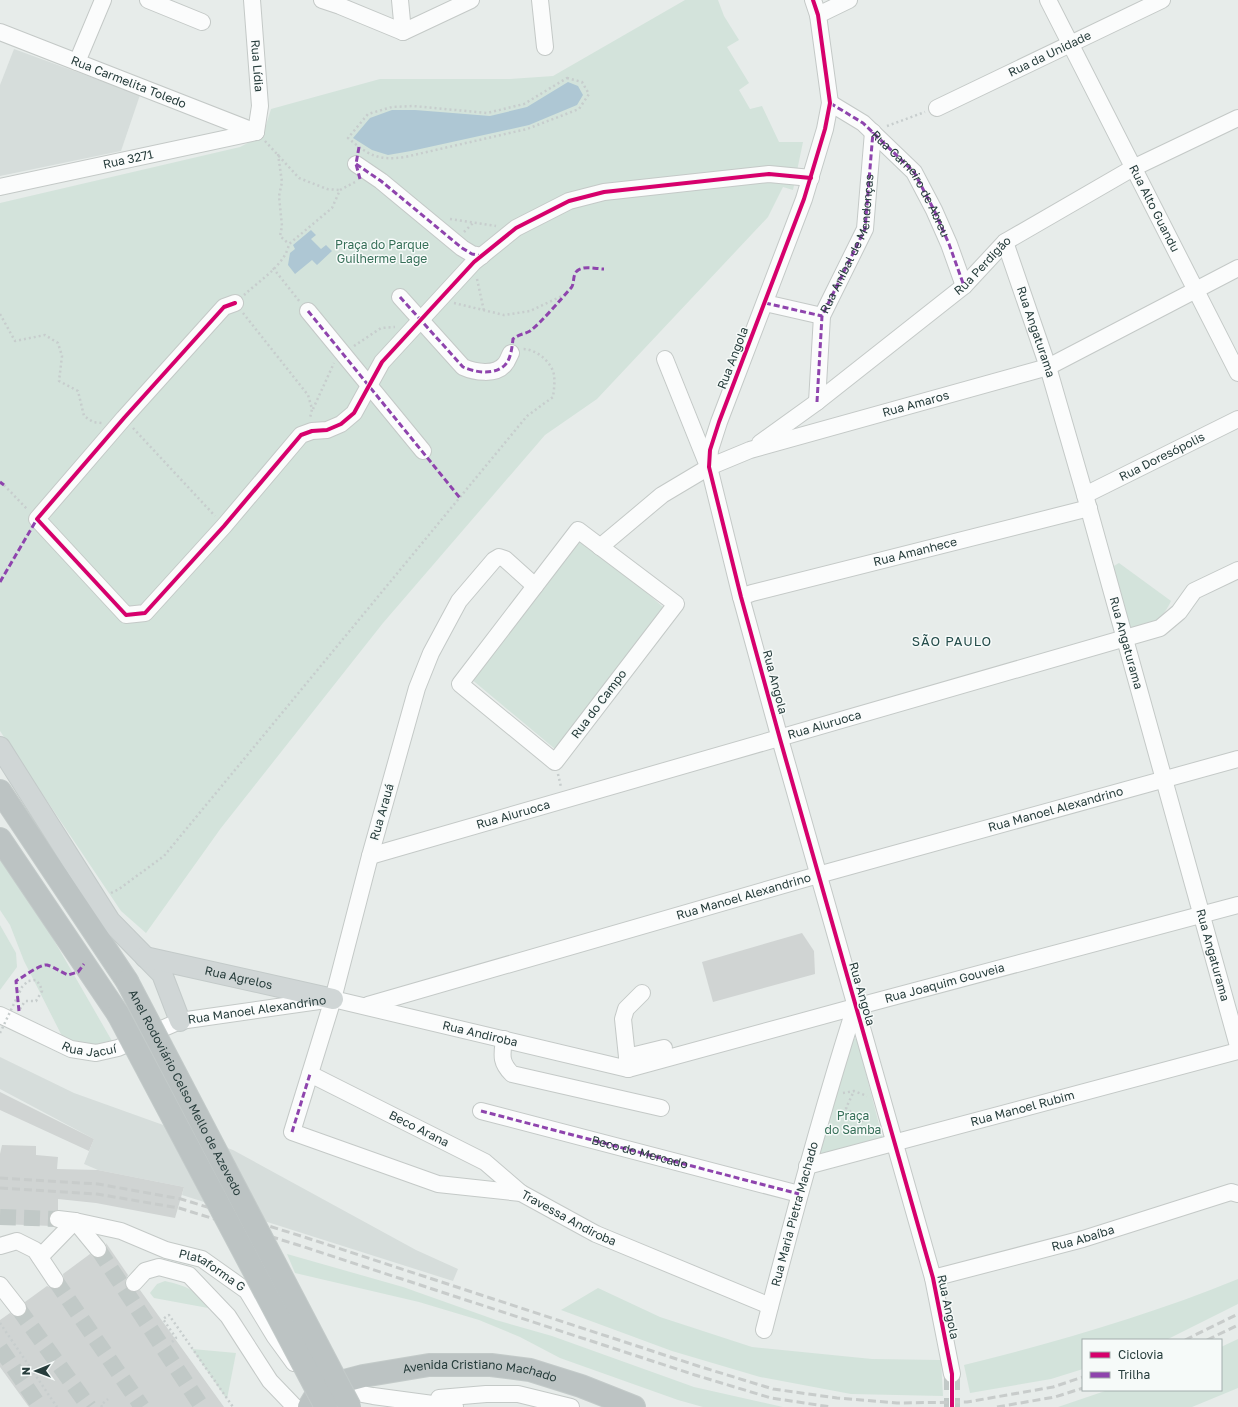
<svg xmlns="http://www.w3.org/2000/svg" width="1238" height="1407" viewBox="0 0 1238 1407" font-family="'Golos Text',sans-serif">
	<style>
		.built { fill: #d6dddb }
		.green { fill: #d3e3db }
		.water { fill: #aec7d4 }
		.building { fill: #d0d4d3 }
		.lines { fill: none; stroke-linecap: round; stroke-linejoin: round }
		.minor-tunnel { stroke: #c1c9c7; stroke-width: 16; stroke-dasharray: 16 8; stroke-linecap: butt }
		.minor-casing { stroke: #c4c9c7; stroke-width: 18 }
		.major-casing { stroke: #c3cac9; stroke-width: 22 }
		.highway-casing { stroke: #c3cac9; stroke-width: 24 }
		.path { stroke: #c7cdcd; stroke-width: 2.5; stroke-dasharray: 2 3; stroke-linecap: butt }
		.minor { stroke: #fbfcfc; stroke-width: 16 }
		.major { stroke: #d0d6d6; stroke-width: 20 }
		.highway { stroke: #bcc3c3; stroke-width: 22 }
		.rail { stroke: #c8cccb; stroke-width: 3; stroke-dasharray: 8 4; stroke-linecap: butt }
		.highway-bridge-casing { stroke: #c3cac9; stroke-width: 24; stroke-linecap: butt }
		.path-bridge { stroke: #c7cdcd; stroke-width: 2.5; stroke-dasharray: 2 3; stroke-linecap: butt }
		.highway-bridge { stroke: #bcc3c3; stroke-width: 22 }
		.quiet { stroke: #8e44ad; stroke-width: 3; stroke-dasharray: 6 3; stroke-linecap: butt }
		.cycleway-casing { stroke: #f6faf9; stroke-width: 6 }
		.cycleway { stroke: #d6006c; stroke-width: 4 }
		.labels { text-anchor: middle; stroke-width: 3; stroke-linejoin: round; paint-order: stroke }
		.street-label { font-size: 12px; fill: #273d3c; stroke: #f6faf9 }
		.park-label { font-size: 12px; fill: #366f58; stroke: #f6faf9 }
		.neighbourhood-label { font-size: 13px; letter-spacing: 1px; fill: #254d4b; stroke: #f6faf9 }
	</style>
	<rect width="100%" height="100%" fill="#e7ecea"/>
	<!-- built -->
	<g class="built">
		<polygon points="14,49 140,95 121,151 0,176 0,85"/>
		<polygon points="0,1057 74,1093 233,1150 416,1250 458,1269 453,1281 182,1195 184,1187 98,1170 84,1164 94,1139 0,1089"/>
	</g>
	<!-- green -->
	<g class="green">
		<polygon points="685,0 718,0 724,16 739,40 727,47 749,83 739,90 750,109 762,106 779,142 803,142 793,190 783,187 768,217 597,399 545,435 383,623 221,828 146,933 121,911 0,731 0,203 240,147 263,135 271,109 380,79 510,79 553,76"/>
		<polygon points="578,532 663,607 555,749 470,678"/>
		<path d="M1119,563L1171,601C1163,619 1149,628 1129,628L1112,567Z"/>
		<polygon points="0,852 21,883 112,1041 99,1046 63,1038 24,961 10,925 0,910"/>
		<polygon points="0,925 16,953 17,967 0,990"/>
		<polygon points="853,1038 857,1039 883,1140 818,1160 850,1039"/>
		<polygon points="287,1254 403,1287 496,1320 552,1336 694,1387 783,1407 703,1407 678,1400 560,1358 520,1337 479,1320 419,1302 295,1273"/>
		<path d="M1238,1279V1304L1166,1340H1083V1369L1051,1379L970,1393L964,1365C1057,1342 1150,1315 1238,1279Z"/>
		<path d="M165,1281C186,1286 196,1289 208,1308L154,1298L150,1293L157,1284Z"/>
		<polygon points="598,1288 660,1317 752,1347 872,1359 941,1360 943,1396 851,1394 760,1377 672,1351 561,1310"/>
		<polygon points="1238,1339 1238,1388 1192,1407 1058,1407 1108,1390 1221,1390 1221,1347"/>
		<polygon points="192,1349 236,1353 227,1399 226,1398"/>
	</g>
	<!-- water -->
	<g class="water">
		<polygon points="568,82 578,86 583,95 577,105 529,125 411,151 388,155 372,150 353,138 370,118 392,110 415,110 490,116 527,107"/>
		<polygon points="311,230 316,235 311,239 321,249 326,245 332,251 317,265 312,260 295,274 288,265 290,253 295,249 293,245"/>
	</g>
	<!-- building -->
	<g class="building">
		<polygon points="802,933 814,951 815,974 713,1002 702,962"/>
		<polygon points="0,1092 94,1139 89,1151 0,1110"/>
		<polygon points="2,1145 36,1146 36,1155 58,1157 57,1169 98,1170 184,1187 175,1218 96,1203 58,1199 58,1210 51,1213 49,1218 52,1226 0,1224 0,1154"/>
		<polygon points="106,1243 128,1275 125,1281 127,1290 132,1292 140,1290 224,1407 29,1407 0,1367 0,1320 10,1313 15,1317 24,1316 27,1311 25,1302 47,1286 55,1289 61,1288 64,1280 63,1274 90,1254 95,1258 104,1257 107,1252"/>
	</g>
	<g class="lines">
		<!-- minor-tunnel -->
		<g class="minor-tunnel">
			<polyline points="0,1217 58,1219"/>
			<polyline points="98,1249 202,1407"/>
			<polyline points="55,1280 142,1407"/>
			<polyline points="18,1308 89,1407"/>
			<polyline points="0,1348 40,1407"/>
			<polyline points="952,1374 952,1407"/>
		</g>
		<defs>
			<g id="minor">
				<polyline points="148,0 202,22"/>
				<path id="s1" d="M252,0L260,106L256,132"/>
				<polyline points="322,0 340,6 403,32 471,0"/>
				<polyline points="400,0 403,32"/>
				<polyline points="540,0 545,47"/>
				<polyline points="813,0 818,15 830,103 825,129 804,199 719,422 710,450 709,467 741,597 780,739 933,1278 952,1374"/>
				<path id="s2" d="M1048,0L1238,373"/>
				<polyline points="818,15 849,0"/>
				<path id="s3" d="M0,32L256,132"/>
				<polyline points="77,62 103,0"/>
				<path id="s4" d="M830,103L863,123L914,172L934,210L949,244L964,286"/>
				<path id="s5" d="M937,108L1162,0"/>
				<polyline points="356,164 381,181 462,248 472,254 482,256"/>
				<path id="s6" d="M0,187L256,132"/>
				<path id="s7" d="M1005,242L1048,367L1085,495L1238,1046"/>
				<path d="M400,297L463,367C474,372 496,376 505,364C508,361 509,356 511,353"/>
				<polyline points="235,303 224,307 124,418 37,519 126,615 145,613 224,526 301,435 312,431 327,430 341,424 354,413 382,362 474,262 516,228 569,201 604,192 769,174 811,178"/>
				<polyline points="765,303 822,316"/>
				<polyline points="308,311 423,451"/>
				<polyline points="665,359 708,466"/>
				<polyline points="817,402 822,316 865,229 873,132"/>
				<path id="s8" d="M760,443L817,402L964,286L1005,242L1133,168L1238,118"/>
				<path id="s9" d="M1085,495L1238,419"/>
				<polygon points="578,530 676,604 555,762 460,684"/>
				<path id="s10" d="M600,547L662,495L709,467L750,450L1048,367L1238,268"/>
				<path id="s11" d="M535,586L505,559L499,557L494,560L459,601L431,653L417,688L370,856L333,999L292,1132L438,1184L521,1193L596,1234L770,1306"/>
				<path id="s12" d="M741,597L752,593L1089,508"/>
				<path id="s13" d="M370,856L1160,628L1179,612L1194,591L1238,570"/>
				<path id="s14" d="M368,1005L818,875L1238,759"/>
				<path id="s15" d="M0,1015L71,1049L96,1053L118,1048L180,1021L333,999L628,1069L855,1007L1238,905"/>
				<path d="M504,1039C502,1055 500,1062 512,1074L661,1108"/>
				<polyline points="627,1057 623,1019 626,1009 642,993"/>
				<polyline points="628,1069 627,1057 664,1048"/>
				<path id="s16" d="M310,1074L485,1162L521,1193"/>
				<polyline points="481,1111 799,1194"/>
				<path id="s17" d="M807,1166L1238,1051"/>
				<path id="s18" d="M58,1219L75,1221L121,1231L166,1250L202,1259L247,1291L275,1337L294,1363"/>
				<polyline points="75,1221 98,1249"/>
				<polyline points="0,1246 17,1241 35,1250 55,1280"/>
				<polyline points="40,1257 75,1221"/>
				<path id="s19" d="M933,1278L1083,1239L1231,1192L1238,1194"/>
				<polyline points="134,1283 145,1271 159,1267 189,1275 228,1316 270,1381 295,1407"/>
				<polyline points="0,1285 18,1308"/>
				<path id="s20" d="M764,1330C792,1221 821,1113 855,1007"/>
				<polyline points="334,1389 373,1396 455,1407"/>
				<polyline points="439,1398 486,1394 518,1394 571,1407"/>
			</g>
			<g id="major">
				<polyline points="0,747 110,921 162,974 180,1021"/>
				<path id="s21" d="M145,957L333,999"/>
			</g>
			<g id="highway">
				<polyline points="0,791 127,981"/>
				<polyline points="0,839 118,1014"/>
				<path id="s22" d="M309,1407L321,1387L363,1376L429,1365H491L530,1370L581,1386L634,1407"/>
			</g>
		</defs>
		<!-- minor casing -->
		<use href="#minor" class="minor-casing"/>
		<!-- major casing -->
		<use href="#major" class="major-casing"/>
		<!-- highway casing -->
		<use href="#highway" class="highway-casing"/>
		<!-- path -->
		<g class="path">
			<path d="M567,78L582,82L589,94L579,109L527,129L405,157C378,161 368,155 348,138L368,114L392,107L413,106L487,113L524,104Z"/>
			<polyline points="887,126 925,112"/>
			<polyline points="265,141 299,178 327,189 339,190"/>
			<polyline points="278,154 282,182 279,196 282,226 280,236 289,244"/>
			<polyline points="450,219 496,226"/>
			<polyline points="464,232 473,223"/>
			<polyline points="273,268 300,302"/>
			<polyline points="477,279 484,311"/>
			<path d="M244,295C260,280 285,265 289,244L332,208L340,190L357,181"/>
			<polyline points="454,303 504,315 530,311 564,295"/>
			<polyline points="243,313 308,395 312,409 310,418"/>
			<polyline points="0,314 15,341 45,335 58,343 62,356 59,381 78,391 84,416 93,422 102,423"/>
			<polyline points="354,346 381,328 395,327"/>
			<polyline points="313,409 334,363"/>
			<polyline points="133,428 215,516"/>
			<polyline points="4,485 27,509"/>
			<polyline points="558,774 561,787"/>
			<path d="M111,893L119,889L164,856L527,416L553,397C554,390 555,382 554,375C552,362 536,349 523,349"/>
			<polyline points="20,1009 25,1001"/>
			<polyline points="843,1093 854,1091 867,1096"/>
			<polyline points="845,1133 862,1121 846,1108 854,1091"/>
			<polyline points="0,1323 57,1407"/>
			<polyline points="172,1342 176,1338 163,1319 169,1315 233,1407"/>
			<polyline points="102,1407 101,1405 108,1399"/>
		</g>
		<!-- minor -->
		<use href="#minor" class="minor"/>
		<!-- major -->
		<use href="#major" class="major"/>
		<!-- highway -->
		<use href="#highway" class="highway"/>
		<!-- rail -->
		<g class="rail">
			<polyline points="0,1178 98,1184 181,1199 301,1236 698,1366 773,1389 837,1398 897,1403 967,1402 1053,1387 1083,1377"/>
			<polyline points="0,1188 97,1194 179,1208 298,1245 695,1375 771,1398 831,1407"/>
			<polyline points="1185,1340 1238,1314"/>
			<polyline points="1207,1340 1238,1325"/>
			<polyline points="997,1407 1055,1397 1083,1388"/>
		</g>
		<defs>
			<g id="highway-bridge">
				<path id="s23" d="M127,981L350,1407"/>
				<polyline points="118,1014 326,1407"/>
			</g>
		</defs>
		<!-- highway-bridge casing -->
		<use href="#highway-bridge" class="highway-bridge-casing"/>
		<!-- path-bridge -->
		<polyline class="path-bridge" points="0,1033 22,987 28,981 36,980 40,985 42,991 36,1001 25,1001"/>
		<!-- highway-bridge -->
		<use href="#highway-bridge" class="highway-bridge"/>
		<!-- quiet -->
		<g class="quiet">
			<polyline points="830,103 863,123 914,172 934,210 949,244 964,286"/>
			<polyline points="359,147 356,164 360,179"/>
			<polyline points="356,164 381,181 462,248 472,254 482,256"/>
			<path d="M400,297L463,367C474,372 494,376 505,365C511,359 512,347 513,339C519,334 525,334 530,331C541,323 561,299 571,288C575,283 572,276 577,271C584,265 596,269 604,269"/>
			<polyline points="765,303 822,316"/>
			<polyline points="308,311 460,498"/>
			<path id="s24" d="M817,402L822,316L865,229L873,132"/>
			<polyline points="0,482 4,485"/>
			<polyline points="0,582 37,519"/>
			<path d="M19,1011L16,981C23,977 40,964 47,965C54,967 61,972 68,975L78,972L84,964"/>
			<path id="s25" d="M481,1111L799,1194"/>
			<polyline points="292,1132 310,1074"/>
		</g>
		<defs>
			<g id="cycleway">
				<polyline points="813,0 818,15 830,103 825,129 804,199 719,422 710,450 709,467 741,597 780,739 933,1278 952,1374 952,1407"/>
				<polyline points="235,303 224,307 124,418 37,519 126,615 145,613 224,526 301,435 312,431 327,430 341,424 354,413 382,362 474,262 516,228 569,201 604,192 769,174 811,178"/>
			</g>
		</defs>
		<!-- cycleway casing -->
		<use href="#cycleway" class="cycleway-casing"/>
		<!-- cycleway -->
		<use href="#cycleway" class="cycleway"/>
	</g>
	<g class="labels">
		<!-- street labels -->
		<g class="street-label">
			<text dy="4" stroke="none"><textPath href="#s5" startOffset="125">Rua da Unidade</textPath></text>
			<text dy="4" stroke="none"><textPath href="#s1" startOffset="66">Rua Lídia</textPath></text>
			<text dy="4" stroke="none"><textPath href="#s3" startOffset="138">Rua Carmelita Toledo</textPath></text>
			<text dy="4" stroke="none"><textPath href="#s6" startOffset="131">Rua 3271</textPath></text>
			<text dy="4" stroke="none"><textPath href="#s4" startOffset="117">Rua Carneiro de Abreu</textPath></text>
			<text dy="4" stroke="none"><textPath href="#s2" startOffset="234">Rua Alto Guandu</textPath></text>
			<text dy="4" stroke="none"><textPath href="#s24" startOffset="164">Rua Aníbal de Mendonças</textPath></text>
			<text dy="4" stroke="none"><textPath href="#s8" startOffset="285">Rua Perdigão</textPath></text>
			<text dy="4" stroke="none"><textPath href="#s7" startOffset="95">Rua Angaturama</textPath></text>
			<text transform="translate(733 358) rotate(-69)" y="4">Rua Angola</text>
			<text dy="4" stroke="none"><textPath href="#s10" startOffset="352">Rua Amaros</textPath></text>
			<text dy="4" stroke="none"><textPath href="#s9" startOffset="86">Rua Doresópolis</textPath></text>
			<text dy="4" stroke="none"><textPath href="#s12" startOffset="180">Rua Amanhece</textPath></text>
			<text dy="4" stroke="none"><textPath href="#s7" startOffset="419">Rua Angaturama</textPath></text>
			<text transform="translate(775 682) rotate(75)" y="4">Rua Angola</text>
			<text transform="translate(599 704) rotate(-53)" y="4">Rua do Campo</text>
			<text dy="4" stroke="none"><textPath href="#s13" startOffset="473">Rua Aiuruoca</textPath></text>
			<text dy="4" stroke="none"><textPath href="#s14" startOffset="715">Rua Manoel Alexandrino</textPath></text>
			<text transform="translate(382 812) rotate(-74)" y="4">Rua Arauá</text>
			<text dy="4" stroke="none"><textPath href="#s13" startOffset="149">Rua Aiuruoca</textPath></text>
			<text dy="4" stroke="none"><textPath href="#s14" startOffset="391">Rua Manoel Alexandrino</textPath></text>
			<text dy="4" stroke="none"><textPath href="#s7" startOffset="743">Rua Angaturama</textPath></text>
			<text dy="4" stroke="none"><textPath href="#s21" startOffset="96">Rua Agrelos</textPath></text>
			<text dy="4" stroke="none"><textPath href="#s15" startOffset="980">Rua Joaquim Gouveia</textPath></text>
			<text transform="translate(862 994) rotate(74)" y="4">Rua Angola</text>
			<text dy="4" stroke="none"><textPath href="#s15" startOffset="272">Rua Manoel Alexandrino</textPath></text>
			<text dy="4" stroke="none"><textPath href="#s15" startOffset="500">Rua Andiroba</textPath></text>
			<text dy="4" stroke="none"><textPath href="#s15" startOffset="97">Rua Jacuí</textPath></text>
			<text dy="4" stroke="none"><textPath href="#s23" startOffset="126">Anel Rodoviário Celso Mello de Azevedo</textPath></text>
			<text dy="4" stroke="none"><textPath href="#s17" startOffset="223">Rua Manoel Rubim</textPath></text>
			<text dy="4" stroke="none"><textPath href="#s16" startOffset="122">Beco Arana</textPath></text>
			<text dy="4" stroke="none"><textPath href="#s25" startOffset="164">Beco do Mercado</textPath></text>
			<text dy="4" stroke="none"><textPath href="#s20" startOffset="120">Rua Maria Pietra Machado</textPath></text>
			<text dy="4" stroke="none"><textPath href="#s11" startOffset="957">Travessa Andiroba</textPath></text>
			<text dy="4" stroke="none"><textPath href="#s19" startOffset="155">Rua Abaíba</textPath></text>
			<text dy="4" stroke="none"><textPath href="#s18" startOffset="164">Plataforma G</textPath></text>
			<text transform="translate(948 1307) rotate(78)" y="4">Rua Angola</text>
			<text dy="4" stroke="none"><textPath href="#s22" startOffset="185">Avenida Cristiano Machado</textPath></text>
		</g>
		<!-- park labels -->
		<g class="park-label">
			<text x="382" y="249">Praça do Parque<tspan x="382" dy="14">Guilherme Lage</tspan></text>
			<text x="853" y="1120">Praça<tspan x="853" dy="14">do Samba</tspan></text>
		</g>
		<!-- neighbourhood labels -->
		<g class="neighbourhood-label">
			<text x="952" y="646">SÃO PAULO</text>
		</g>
	</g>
	<!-- legend -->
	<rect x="1082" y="1339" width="140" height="52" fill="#f6faf9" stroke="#a3aead"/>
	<rect x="1090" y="1352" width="20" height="6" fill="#d6006c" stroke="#a3aead"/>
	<text x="1118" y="1359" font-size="12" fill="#273d3c">Ciclovia</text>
	<rect x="1090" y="1372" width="20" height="6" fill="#8e44ad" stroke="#a3aead"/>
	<text x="1118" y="1379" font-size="12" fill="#273d3c">Trilha</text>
	<!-- north arrow -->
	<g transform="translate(36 1371) rotate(269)" stroke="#f6faf9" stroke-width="3" paint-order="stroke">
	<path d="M0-3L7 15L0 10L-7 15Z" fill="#273d3c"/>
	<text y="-6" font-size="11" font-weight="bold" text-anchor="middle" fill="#273d3c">N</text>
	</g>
</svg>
